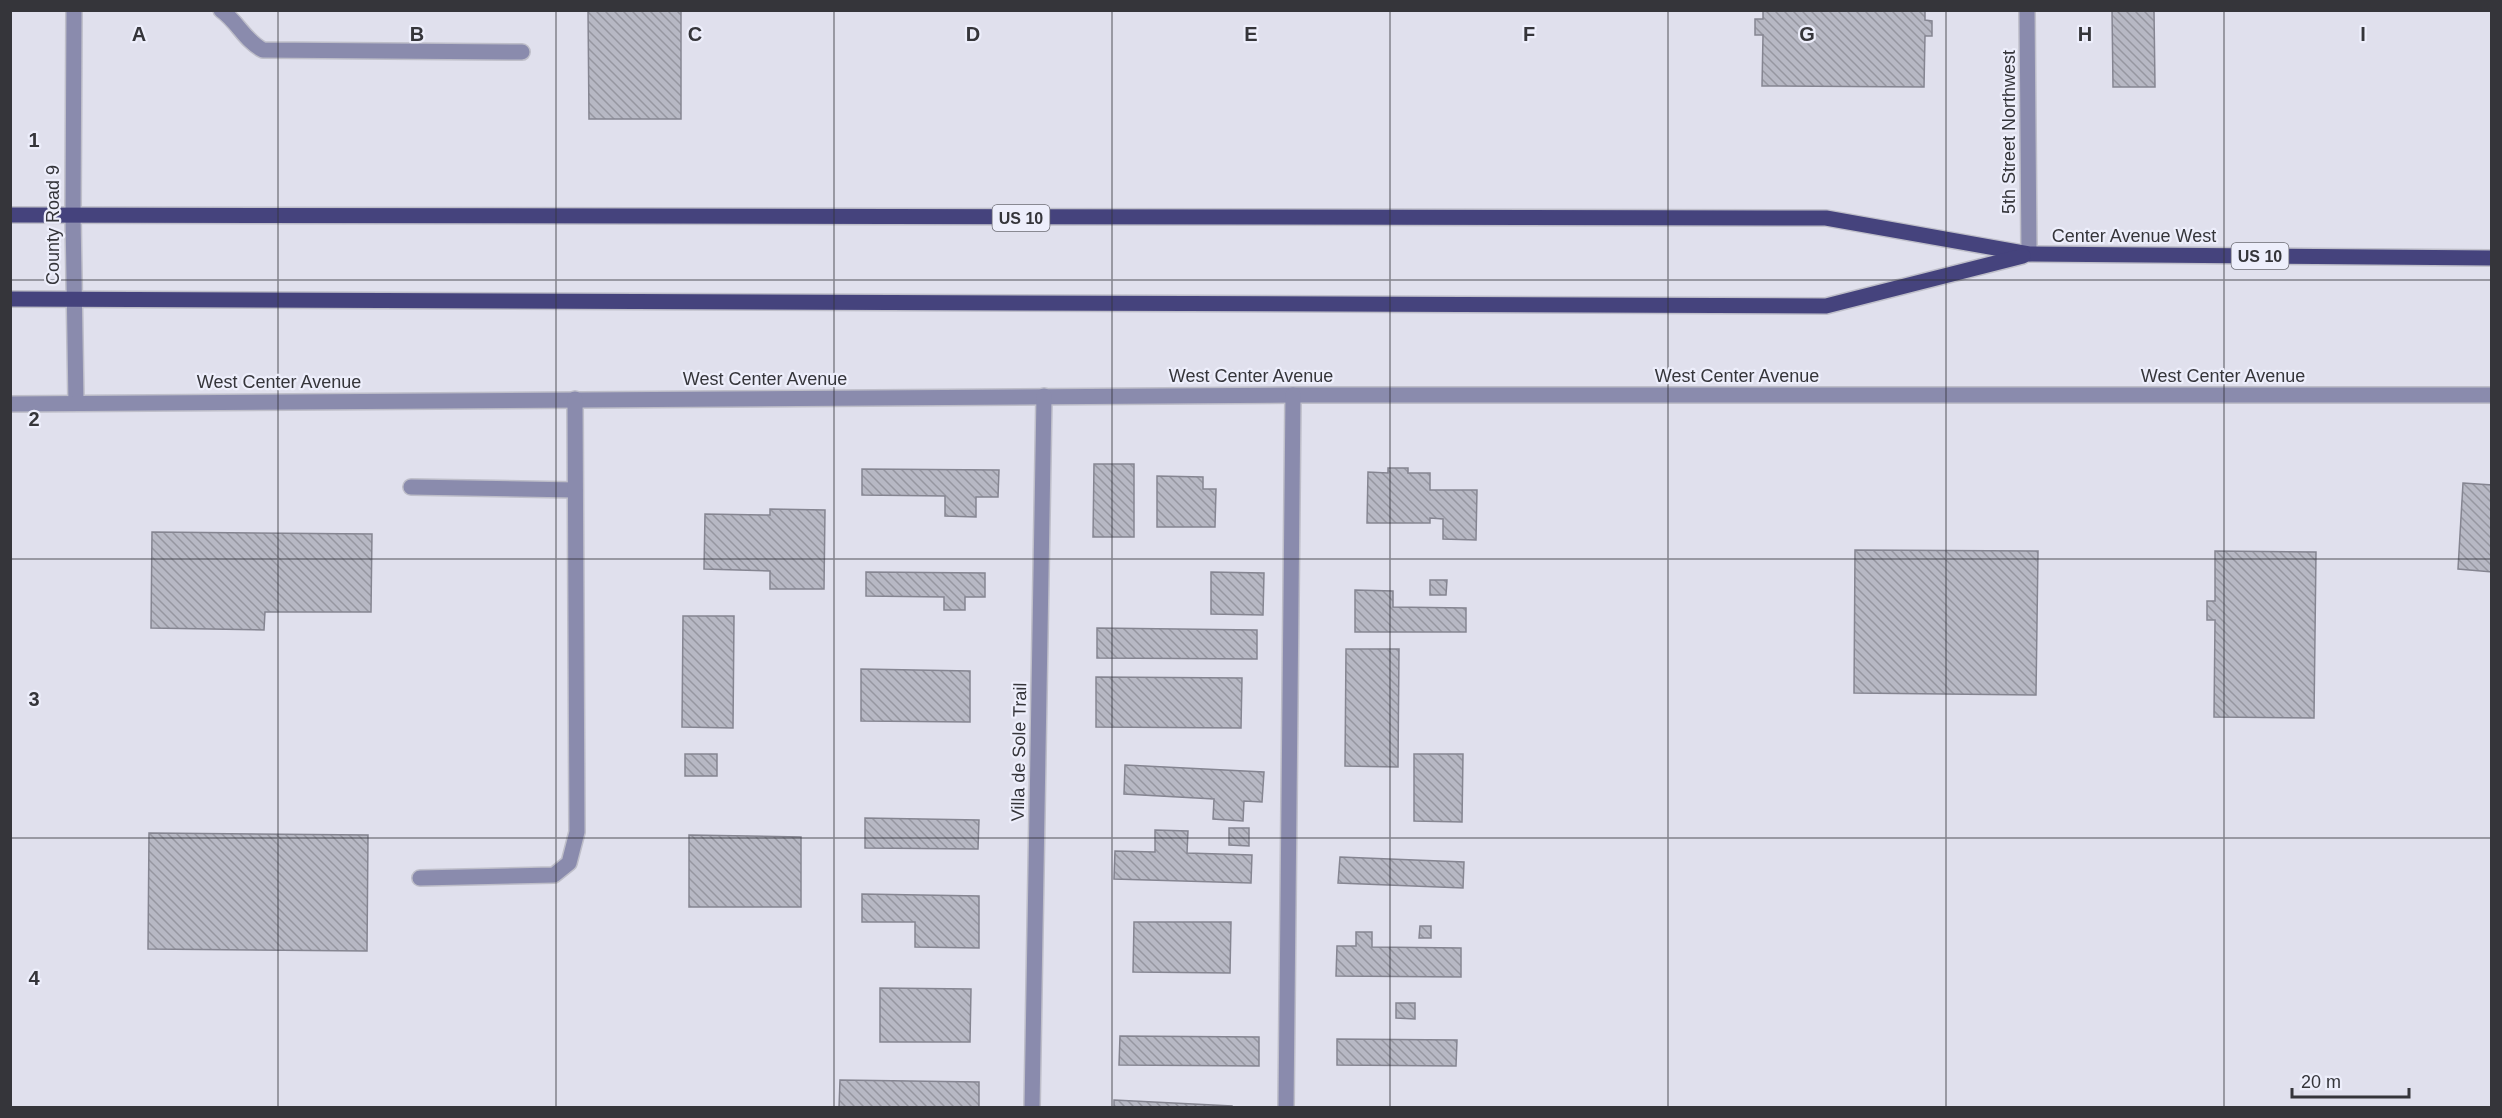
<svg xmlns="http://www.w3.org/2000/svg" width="2502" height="1118" viewBox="0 0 2502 1118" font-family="Arial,sans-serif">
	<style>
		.building { fill: url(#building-back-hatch); stroke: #858591; stroke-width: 1.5 }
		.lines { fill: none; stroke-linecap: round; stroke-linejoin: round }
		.minor-casing { stroke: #bebec9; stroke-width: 18 }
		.major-casing { stroke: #bebec9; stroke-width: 18 }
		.minor { stroke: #8a8bad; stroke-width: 15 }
		.major { stroke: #45437d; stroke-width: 15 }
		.grid { fill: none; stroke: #35353a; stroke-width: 1.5; stroke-opacity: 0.55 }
		.labels { text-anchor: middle; stroke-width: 4.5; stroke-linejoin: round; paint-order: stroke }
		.shield { fill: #edeefb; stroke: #6c6c74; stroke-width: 1.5 }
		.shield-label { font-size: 16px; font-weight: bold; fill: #35353a }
		.street-label { font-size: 18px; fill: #35353a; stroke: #edeefb }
		.grid-label { font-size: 20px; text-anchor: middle; font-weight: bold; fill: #35353a; stroke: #edeefb; stroke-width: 4.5; stroke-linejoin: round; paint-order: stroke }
	</style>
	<defs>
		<pattern id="building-back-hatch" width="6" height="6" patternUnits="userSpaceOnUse" patternTransform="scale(1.5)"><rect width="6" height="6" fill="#b7b8c4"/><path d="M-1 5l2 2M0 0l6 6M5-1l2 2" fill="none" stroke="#9696a0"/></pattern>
	</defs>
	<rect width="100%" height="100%" fill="#e0e0ed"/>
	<!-- building -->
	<g class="building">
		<polygon points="588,10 681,10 681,119 589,119"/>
		<polygon points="1763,10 1925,10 1925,20 1932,21 1932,36 1925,36 1924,87 1762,86 1763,35 1755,35 1755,19 1763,19"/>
		<polygon points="2112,10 2154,10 2155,87 2113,87"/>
		<polygon points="1094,464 1134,464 1134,537 1093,537"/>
		<polygon points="1388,468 1408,468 1408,473 1430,473 1430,490 1477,490 1476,540 1443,539 1443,519 1430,518 1430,523 1367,523 1368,472 1388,473"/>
		<polygon points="862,469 999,470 998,497 976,497 976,517 945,516 945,496 862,495"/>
		<polygon points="1157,476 1203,477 1203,489 1216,489 1215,527 1157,527"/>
		<polygon points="2463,483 2492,485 2492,572 2458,569"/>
		<polygon points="770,509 825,510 824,589 770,589 770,571 704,569 705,514 770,515"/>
		<polygon points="152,532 372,534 371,612 265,612 264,630 151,628"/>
		<polygon points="1855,550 2038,551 2036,695 1854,693"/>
		<polygon points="2215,551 2316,552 2314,718 2214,717 2215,620 2207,620 2207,601 2215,601"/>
		<polygon points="866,572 985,573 985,597 965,597 965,610 944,610 944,597 866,596"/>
		<polygon points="1211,572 1264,573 1263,615 1211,614"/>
		<polygon points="1430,580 1447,580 1446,595 1430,595"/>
		<polygon points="1355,590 1393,591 1393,607 1466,608 1466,632 1355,632"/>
		<polygon points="683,616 734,616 733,728 682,727"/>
		<polygon points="1097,628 1257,630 1257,659 1097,658"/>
		<polygon points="1346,649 1399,649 1398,767 1345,766"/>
		<polygon points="861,669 970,671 970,722 861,721"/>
		<polygon points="1096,677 1242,678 1241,728 1096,727"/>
		<rect x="685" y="754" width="32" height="22"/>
		<polygon points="1414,754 1463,754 1462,822 1414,821"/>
		<polygon points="1125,765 1264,772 1262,802 1244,801 1243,821 1213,819 1214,799 1124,794"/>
		<polygon points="865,818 979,820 978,849 865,848"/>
		<polygon points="1229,828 1249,828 1249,846 1229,845"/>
		<polygon points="1155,830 1188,831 1187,853 1252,855 1251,883 1114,879 1115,851 1155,852"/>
		<polygon points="149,833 368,835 367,951 148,949"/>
		<polygon points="689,835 801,837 801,907 689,907"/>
		<polygon points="1340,857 1464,862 1463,888 1338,883"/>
		<polygon points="862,894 979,896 979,948 915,947 915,922 862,922"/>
		<polygon points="1134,922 1231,922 1230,973 1133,972"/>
		<polygon points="1420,926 1431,926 1431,938 1419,938"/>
		<polygon points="1356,932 1372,932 1372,947 1461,948 1461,977 1336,976 1337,946 1356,946"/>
		<polygon points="880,988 971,989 970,1042 880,1042"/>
		<polygon points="1396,1003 1415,1003 1415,1019 1396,1018"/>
		<polygon points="1120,1036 1259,1037 1259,1066 1119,1065"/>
		<polygon points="1337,1039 1457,1040 1456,1066 1337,1065"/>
		<polygon points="840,1080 979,1082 979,1108 839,1108"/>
		<polygon points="1114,1100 1232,1106 1232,1108 1114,1108"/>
	</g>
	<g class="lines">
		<defs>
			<g id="minor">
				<polyline points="74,10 73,215 76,403"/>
				<path d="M221,10C238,22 245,41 263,50L522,52"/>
				<polyline points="2027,10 2029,254"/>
				<polyline points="10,404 1293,395 2492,395"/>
				<polyline points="411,487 575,490"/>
				<polyline points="420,878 554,875 569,863 577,832 575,399"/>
				<polyline points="1032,1108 1044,396"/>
				<polyline points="1286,1108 1293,395"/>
			</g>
			<g id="major">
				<polyline points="10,215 1826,218 2029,254 2492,258"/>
				<polyline points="10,299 1826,306 2023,256"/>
			</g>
		</defs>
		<!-- minor casing -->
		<use href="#minor" class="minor-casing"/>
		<!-- major casing -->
		<use href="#major" class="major-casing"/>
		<!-- minor -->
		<use href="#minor" class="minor"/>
		<!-- major -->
		<use href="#major" class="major"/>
	</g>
	<!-- grid -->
	<path class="grid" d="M278,10V1108M556,10V1108M834,10V1108M1112,10V1108M1390,10V1108M1668,10V1108M1946,10V1108M2224,10V1108M10,280H2492M10,559H2492M10,838H2492"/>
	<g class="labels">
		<!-- shield labels -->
		<g class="shield">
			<rect x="992.5" y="205" width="57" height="26" rx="4.5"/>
			<rect x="2231.5" y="243" width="57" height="26" rx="4.5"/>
		</g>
		<g class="shield-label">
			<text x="1021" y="224">US 10</text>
			<text x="2260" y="262">US 10</text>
		</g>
		<!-- street labels -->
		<g class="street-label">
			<text transform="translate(2009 132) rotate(-90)" y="6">5th Street Northwest</text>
			<text transform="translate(53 225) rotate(-90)" y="6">County Road 9</text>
			<text x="2134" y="242">Center Avenue West</text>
			<text x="1251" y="382">West Center Avenue</text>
			<text x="1737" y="382">West Center Avenue</text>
			<text x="2223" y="382">West Center Avenue</text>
			<text x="765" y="385">West Center Avenue</text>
			<text x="279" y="388">West Center Avenue</text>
			<text transform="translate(1019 752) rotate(-89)" y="6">Villa de Sole Trail</text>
		</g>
	</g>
	<g class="grid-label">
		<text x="139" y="41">A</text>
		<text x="417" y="41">B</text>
		<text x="695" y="41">C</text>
		<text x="973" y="41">D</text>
		<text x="1251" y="41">E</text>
		<text x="1529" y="41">F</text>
		<text x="1807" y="41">G</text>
		<text x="2085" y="41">H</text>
		<text x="2363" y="41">I</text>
		<text x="34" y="147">1</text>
		<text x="34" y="426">2</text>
		<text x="34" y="706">3</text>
		<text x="34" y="985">4</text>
	</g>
	<!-- border -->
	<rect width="2502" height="1118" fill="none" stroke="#35353a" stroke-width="24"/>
	<!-- scale -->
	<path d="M2292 1088v9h117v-9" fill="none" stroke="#35353a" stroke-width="3"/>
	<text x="2301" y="1088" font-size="18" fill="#35353a" stroke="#edeefb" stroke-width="4.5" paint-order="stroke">20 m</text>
</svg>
